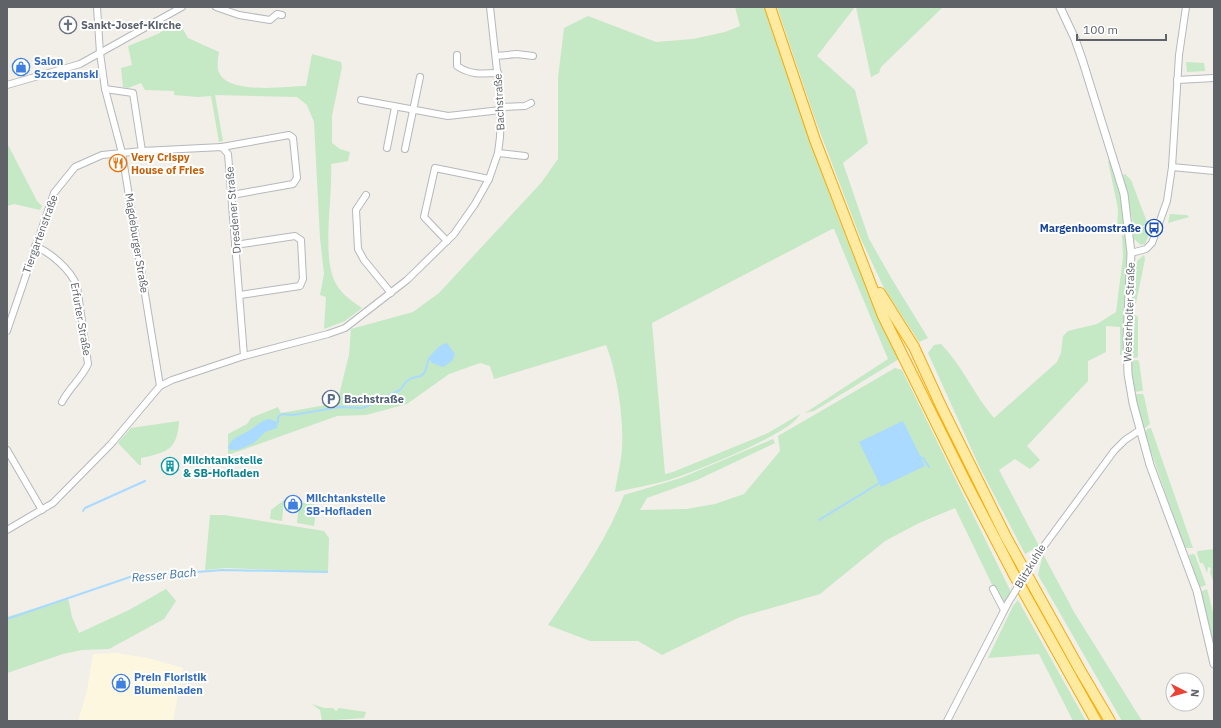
<svg xmlns="http://www.w3.org/2000/svg" width="1221" height="728" viewBox="0 0 1221 728" font-family="'IBM Plex Sans',sans-serif">
	<style>
		.commercial { fill: #fef7e0 }
		.green { fill: #c5e8c5 }
		.water { fill: #aadaff }
		.lines { fill: none; stroke-linecap: round; stroke-linejoin: round }
		.stream { stroke: #aadaff; stroke-width: 2 }
		.minor-casing { stroke: #b5b8bc; stroke-width: 8 }
		.tertiary-casing { stroke: #b5b8bc; stroke-width: 9 }
		.trunk-casing { stroke: #f9ab00; stroke-width: 12 }
		.minor { stroke: #fff; stroke-width: 6 }
		.tertiary { stroke: #fff; stroke-width: 7 }
		.trunk { stroke: #feeaa1; stroke-width: 10 }
		.minor-bridge-casing { stroke: #b5b8bc; stroke-width: 8; stroke-linecap: butt }
		.minor-bridge { stroke: #fff; stroke-width: 6 }
		.labels { text-anchor: middle; stroke-width: 4; stroke-linejoin: round; paint-order: stroke }
		.worship-label { font-size: 11px; font-weight: bold; fill: #5b616d; stroke: #fff; text-anchor: start }
		.shop-label { font-size: 11px; font-weight: bold; fill: #366cbe; stroke: #fff; text-anchor: start }
		.street-label { font-size: 11px; fill: #5f6368; stroke: #fff }
		.food-label { font-size: 11px; font-weight: bold; fill: #c56008; stroke: #fff; text-anchor: start }
		.transit-label { font-size: 11px; font-weight: bold; fill: #164399; stroke: #fff; text-anchor: end }
		.service-label { font-size: 11px; font-weight: bold; fill: #4e5e75; stroke: #fff; text-anchor: start }
		.culture-label { font-size: 11px; font-weight: bold; fill: #0d838f; stroke: #fff; text-anchor: start }
		.water-label { font-size: 12px; font-style: italic; fill: #4174aa; stroke: #fff }
	</style>
	<rect width="100%" height="100%" fill="#f1efe8"/>
	<!-- commercial -->
	<polygon class="commercial" points="116,653 148,658 183,668 173,721 78,721 87,691 93,654"/>
	<!-- green -->
	<g class="green">
		<path d="M735,7H764C804,126 845,246 899,359L814,411L805,413L888,359L834,229H832L652,323L665,474L673,472L768,433L800,414C793,433 691,473 669,480C651,485 633,488 615,492C617,478 621,463 622,449C624,420 617,372 606,345L494,379L490,366L480,363L449,374L407,404L366,415L337,416L228,455V434L247,424L251,418L278,407L281,413L337,403L349,355L351,329L413,312L439,293L541,183L558,159V78L564,28L588,16L656,42L693,39L725,32L740,26Z"/>
		<polygon points="777,7 855,7 817,56 855,90 868,143 843,163 869,239 893,281 928,338 919,342 884,288 860,237 815,119"/>
		<polygon points="856,7 943,7 881,67 879,73 871,77"/>
		<path d="M178,21L188,38L219,52C218,57 217,65 218,70C225,96 287,86 306,86L312,54L341,62L342,67L332,116V143L340,149L350,152L348,161L331,164C333,196 322,251 334,280C339,292 351,301 362,308L345,321L324,329L326,297L320,295L324,274L320,238L314,122L307,105L297,97L215,95L223,141L219,142L211,96L198,97L174,95V91L145,90L141,83L128,88L123,87L121,68L132,65L128,46L158,34Z"/>
		<polygon points="1186,62 1204,63 1205,71 1187,72"/>
		<polygon points="7,143 37,201 42,206 40,210 14,204 7,206"/>
		<polygon points="1111,160 1122,196 1125,225 1117,233 1118,209 1108,161"/>
		<polygon points="1125,174 1131,180 1147,222 1146,225 1134,228 1123,175"/>
		<polygon points="1170,214 1187,215 1189,217 1168,223"/>
		<polygon points="1143,227 1148,228 1150,232 1145,244 1141,245 1134,239 1133,231"/>
		<path d="M1122,235L1125,236L1128,252L1124,355H1120V327L1106,326V352L1088,361V381L1027,446L1040,460L1030,469L1015,459L999,470L1039,546L1025,554L980,468L928,353L934,345L941,344C962,365 974,395 994,418L1057,362L1061,353L1063,336L1068,331L1097,324L1116,312L1123,257Z"/>
		<polygon points="1144,255 1145,259 1136,303 1133,308 1134,268 1138,260"/>
		<polygon points="1134,314 1138,317 1138,356 1137,358 1130,357 1131,318"/>
		<polygon points="1137,360 1139,361 1143,390 1142,391 1134,392 1131,361"/>
		<path d="M895,368L902,370L1010,590V594L1004,603H1001L955,508L919,523L885,541L820,594L740,617L662,655L638,641H590L548,625C576,583 606,542 624,495L681,478L773,439L775,443L697,480L647,498L640,510L686,509L715,504L744,494L780,451L778,436Z"/>
		<polygon points="1136,394 1143,394 1144,396 1150,424 1144,429 1135,397"/>
		<path d="M179,421C177,450 168,452 141,458V465H139L118,443L131,428Z"/>
		<polygon points="1149,428 1151,428 1193,548 1185,548 1144,432"/>
		<polygon points="284,500 282,521 270,519 271,510"/>
		<polygon points="299,502 317,505 314,526 297,523"/>
		<polygon points="210,515 224,515 324,531 329,538 328,572 226,568 205,570"/>
		<polygon points="1214,549 1214,583 1210,573 1211,568 1208,567 1207,573 1203,563 1200,563 1197,553 1198,551"/>
		<polygon points="1043,554 1074,612 1142,721 1122,721 1038,575"/>
		<polygon points="1193,554 1195,555 1206,585 1201,587 1198,585 1189,555"/>
		<polygon points="166,589 176,601 164,619 109,649 82,650 63,654 7,673 7,617 68,598 72,617 79,633 129,610"/>
		<polygon points="1207,589 1214,616 1214,648 1201,595 1202,591"/>
		<polygon points="1018,600 1086,721 1073,721 1039,654 988,658 1013,606"/>
		<polygon points="312,704 324,708 333,708 336,711 339,708 366,712 364,718 322,721 320,710"/>
	</g>
	<!-- water -->
	<g class="water">
		<path d="M447,343L455,354L452,361L443,367L432,363L429,358C433,352 440,344 447,343Z"/>
		<path d="M269,419L278,422L277,428L265,432L254,443L238,450H230L228,448C232,436 241,436 250,430C257,426 260,421 269,419Z"/>
		<polygon points="903,421 925,466 881,487 859,442"/>
	</g>
	<g class="lines">
		<!-- stream -->
		<g class="stream">
			<polyline points="278,422 278,417 282,414 293,415 339,407 363,408 400,390 406,382 412,378 421,376 425,372 429,358"/>
			<polyline points="919,457 923,458 929,467"/>
			<polyline points="83,511 85,508 145,481"/>
			<polyline points="819,520 881,482"/>
			<polyline points="7,619 130,577 223,570 327,572"/>
		</g>
		<defs>
			<g id="minor">
				<polyline points="97,7 100,53 105,89 122,153 160,386"/>
				<polyline points="216,7 239,15 270,20 277,14 282,15"/>
				<path d="M457,55V66C470,75 482,74 498,73"/>
				<polyline points="496,56 517,54 533,56"/>
				<polyline points="1177,80 1214,78"/>
				<polyline points="7,85 80,64 182,7"/>
				<polyline points="105,89 133,93 142,151"/>
				<polyline points="361,100 448,116 501,110"/>
				<polyline points="501,107 525,106 531,103"/>
				<polyline points="222,147 289,135 293,138 297,178 293,184 232,195"/>
				<polyline points="387,148 395,107"/>
				<polyline points="405,149 420,77"/>
				<polyline points="498,153 525,156"/>
				<polyline points="1172,167 1214,171"/>
				<polyline points="366,195 356,210 358,249 364,260 391,293"/>
				<polyline points="447,241 424,217 435,168 489,179"/>
				<polyline points="235,245 295,236 301,240 303,279 300,286 240,295"/>
				<path d="M35,246C51,253 70,269 77,286L88,364C82,378 69,388 62,402"/>
				<polyline points="1131,253 1146,249 1152,243 1167,201 1172,167 1179,55 1186,7"/>
				<polyline points="7,331 54,193 75,167 102,155 142,151 222,147 228,154 244,356"/>
				<polyline points="7,450 42,510"/>
				<polyline points="7,530 53,503 111,444 160,386 172,380 244,356 328,334 345,328 407,280 454,234 475,204 489,179 498,153 500,137 501,107 490,7"/>
				<polyline points="1038,554 1114,451 1125,440 1140,430"/>
				<polyline points="993,589 1004,610"/>
				<polyline points="947,721 1008,603"/>
			</g>
			<polyline id="tertiary" points="1060,7 1075,39 1083,62 1124,194 1131,253 1127,338 1128,374 1133,403 1150,465 1197,591 1214,664"/>
			<g id="trunk">
				<polyline points="770,7 815,140 883,316 965,481 1013,573 1096,721"/>
				<polyline points="880,293 914,347 941,406 1006,537 1080,670 1110,721"/>
			</g>
		</defs>
		<!-- minor casing -->
		<use href="#minor" class="minor-casing"/>
		<!-- tertiary casing -->
		<use href="#tertiary" class="tertiary-casing"/>
		<!-- trunk casing -->
		<use href="#trunk" class="trunk-casing"/>
		<!-- minor -->
		<use href="#minor" class="minor"/>
		<!-- tertiary -->
		<use href="#tertiary" class="tertiary"/>
		<!-- trunk -->
		<use href="#trunk" class="trunk"/>
		<defs>
			<polyline id="minor-bridge" points="1008,603 1038,554"/>
		</defs>
		<!-- minor-bridge casing -->
		<use href="#minor-bridge" class="minor-bridge-casing"/>
		<!-- minor-bridge -->
		<use href="#minor-bridge" class="minor-bridge"/>
	</g>
	<!-- icons -->
	<defs>
		<symbol id="church-ring" viewBox="-11 -11 22 22"><circle r="9.5" fill="#fff" stroke="#6b7280" stroke-width="1.5"/><path d="M-1.2-6h2.4v3.5h3.3v2.4h-3.3V6h-2.4V-.1h-3.3v-2.4h3.3Z" fill="#6b7280"/></symbol>
		<symbol id="shop-ring" viewBox="-11 -11 22 22"><circle r="9.5" fill="#fff" stroke="#3f7fe0" stroke-width="1.5"/><path d="M-5-2.5h2.3a2.7 3.5 0 0 1 5.4 0H5L5.5 6h-11ZM-1.5-2.5h3a1.5 2.3 0 0 0-3 0Z" fill="#3f7fe0"/></symbol>
		<symbol id="restaurant-ring" viewBox="-11 -11 22 22"><circle r="9.5" fill="#fff" stroke="#e8710a" stroke-width="1.5"/><path d="M-5-6h1v4h1v-4h1v4h1v-4h1v5L-1.5 .5V6h-2V.5L-5-1ZM5-6V6H3V1.5H1.5Q1.5-4 5-6Z" fill="#e8710a"/></symbol>
		<symbol id="bus-ring" viewBox="-11 -11 22 22"><circle r="9.5" fill="#fff" stroke="#1a4fb4" stroke-width="1.5"/><path d="M-5-6H5V4H4V6H2V4H-2V6H-4V4H-5ZM-3.5-4V0h7V-4ZM-3.5 1.2v1.5H-2V1.2ZM2 1.2v1.5H3.5V1.2Z" fill="#1a4fb4"/></symbol>
		<symbol id="parking-ring" viewBox="-11 -11 22 22"><circle r="9.5" fill="#fff" stroke="#5c6f8a" stroke-width="1.5"/><path d="M-3.5-5.5H1a3.5 3.5 0 0 1 0 7H-1V5.5H-3.5ZM-1-3.4V-.6H.8a1.4 1.4 0 0 0 0-2.8Z" fill="#5c6f8a"/></symbol>
		<symbol id="building-ring" viewBox="-11 -11 22 22"><circle r="9.5" fill="#fff" stroke="#0f9aa8" stroke-width="1.5"/><path d="M-4-6H4V6H1V3H-1V6H-4ZM-2.5-4.3h1.7v1.8h-1.7ZM.8-4.3h1.7v1.8H.8ZM-2.5-1h1.7V.8h-1.7ZM.8-1h1.7V.8H.8Z" fill="#0f9aa8"/></symbol>
	</defs>
	<g fill-rule="evenodd">
		<use href="#church-ring" x="58" y="15" width="20" height="20"/>
		<use href="#shop-ring" x="11" y="57" width="20" height="20"/>
		<use href="#restaurant-ring" x="108" y="153" width="20" height="20"/>
		<use href="#bus-ring" x="1144" y="218" width="20" height="20"/>
		<use href="#parking-ring" x="321" y="389" width="20" height="20"/>
		<use href="#building-ring" x="160" y="456" width="20" height="20"/>
		<use href="#shop-ring" x="283" y="494" width="20" height="20"/>
		<use href="#shop-ring" x="111" y="673" width="20" height="20"/>
	</g>
	<g class="labels">
		<!-- worship labels -->
		<g class="worship-label">
			<text x="81" y="29">Sankt-Josef-Kirche</text>
		</g>
		<!-- shop labels -->
		<g class="shop-label">
			<text x="34" y="65">Salon<tspan x="34" dy="13">Szczepanski</tspan></text>
			<text x="306" y="502">Milchtankstelle<tspan x="306" dy="13">SB-Hofladen</tspan></text>
			<text x="134" y="681">Prein Floristik<tspan x="134" dy="13">Blumenladen</tspan></text>
		</g>
		<!-- street labels -->
		<g class="street-label">
			<text transform="translate(499 102) rotate(-93)" y="4">Bachstraße</text>
			<text transform="translate(233 210) rotate(-95)" y="4">Dresdener Straße</text>
			<text transform="translate(40 234) rotate(-70)" y="4">Tiergartenstraße</text>
			<text transform="translate(137 243) rotate(81)" y="4">Magdeburger Straße</text>
			<text transform="translate(1129 312) rotate(-88)" y="4">Westerholter Straße</text>
			<text transform="translate(81 319) rotate(80)" y="4">Erfurter Straße</text>
			<text transform="translate(1030 566) rotate(-59)" y="4">Blitzkuhle</text>
		</g>
		<!-- food labels -->
		<g class="food-label">
			<text x="131" y="161">Very Crispy<tspan x="131" dy="13">House of Fries</tspan></text>
		</g>
		<!-- transit labels -->
		<g class="transit-label">
			<text x="1141" y="232">Margenboomstraße</text>
		</g>
		<!-- service labels -->
		<g class="service-label">
			<text x="344" y="403">Bachstraße</text>
		</g>
		<!-- culture labels -->
		<g class="culture-label">
			<text x="183" y="464">Milchtankstelle<tspan x="183" dy="13">&amp; SB-Hofladen</tspan></text>
		</g>
		<!-- water labels -->
		<g class="water-label">
			<text transform="translate(164 575) rotate(-5)" y="4">Resser Bach</text>
		</g>
	</g>
	<!-- border -->
	<rect width="1221" height="728" fill="none" stroke="#5f6368" stroke-width="16"/>
	<!-- north arrow -->
	<g transform="translate(1185 692) rotate(96)"><circle r="19" fill="#ffffff" stroke="#bfc1c3"/>
	<path d="M0-3L7 15L0 10L-7 15Z" fill="#ea4335"/>
	<text y="-6" font-size="11" font-weight="bold" text-anchor="middle" fill="#5f6368">N</text>
	</g>
	<!-- scale -->
	<path d="M1077 34v6h89v-6" fill="none" stroke="#5f6368" stroke-width="2"/>
	<text x="1083" y="34" font-size="12" fill="#5f6368" stroke="#ffffff" stroke-width="3" paint-order="stroke">100 m</text>
</svg>
